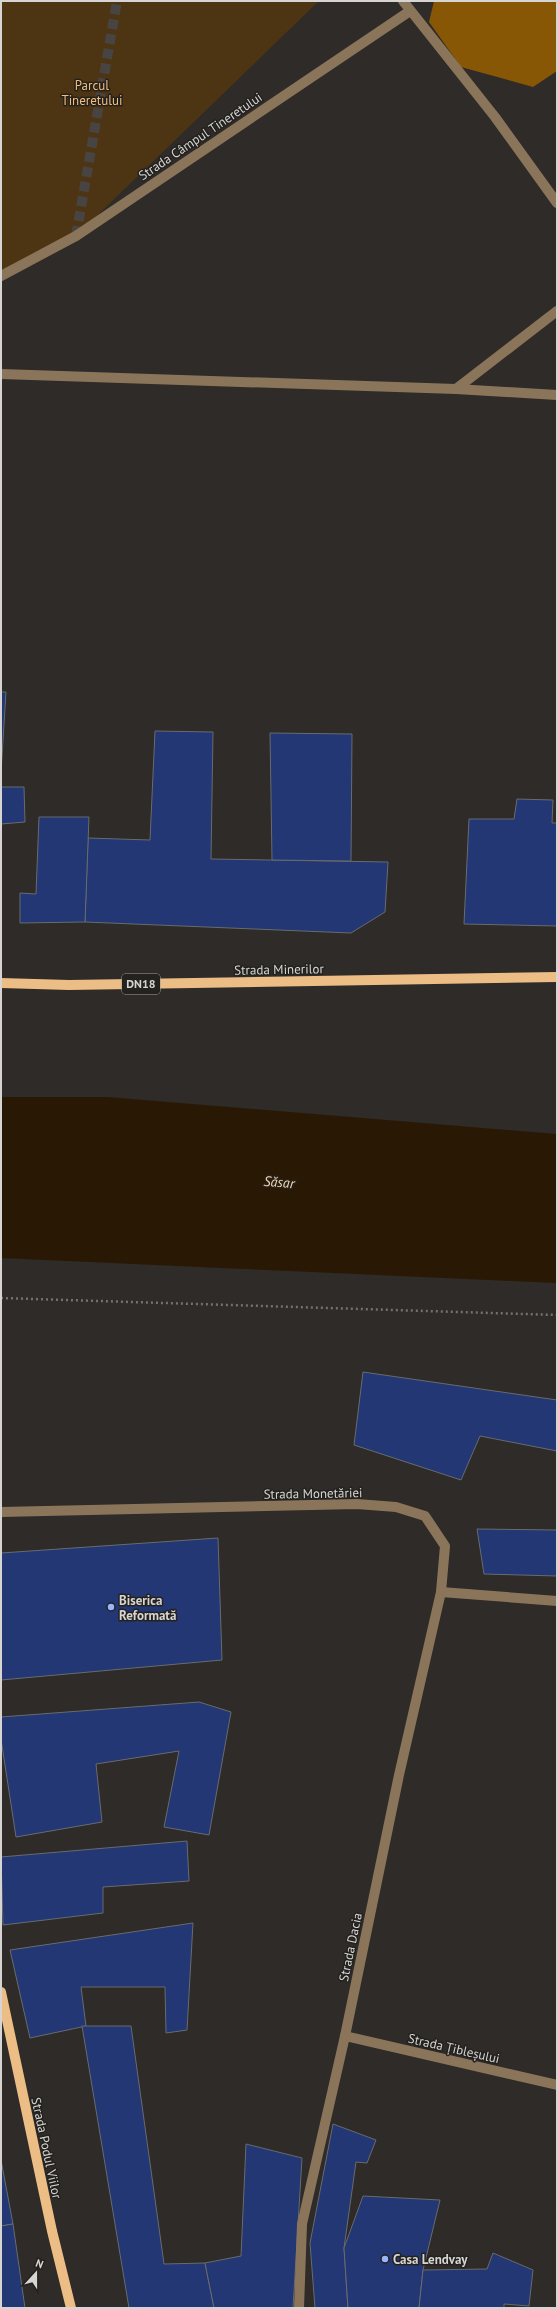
<svg xmlns="http://www.w3.org/2000/svg" width="558" height="2309" viewBox="0 0 558 2309" font-family="'PT Sans',sans-serif">
	<style>
		.green { fill: #4d3413 }
		.forest { fill: #885705 }
		.water { fill: #291904 }
		.building { fill: #223773; stroke: #696b6f }
		.lines { fill: none; stroke-linecap: round; stroke-linejoin: round }
		.minor-tunnel { stroke: #474442; stroke-width: 10; stroke-dasharray: 10 5; stroke-linecap: butt }
		.path { stroke: #74726f; stroke-width: 2.5; stroke-dasharray: 2 3; stroke-linecap: butt }
		.minor { stroke: #8b755a; stroke-width: 10 }
		.major { stroke: #ecbd85; stroke-width: 10 }
		.poi-dot { fill: #98b6fd; stroke: #24221f; stroke-width: 1.5 }
		.labels { text-anchor: middle; stroke-width: 3; stroke-linejoin: round; paint-order: stroke }
		.shield { fill: #24221f; stroke: #a19f9d; stroke-width: 1 }
		.shield-label { font-size: 12px; font-weight: bold; fill: #d6d5d3 }
		.park-label { font-size: 13px; fill: #f6bd78; stroke: #24221f }
		.street-label { font-size: 13px; fill: #d6d5d3; stroke: #24221f }
		.poi-label { font-size: 13px; font-weight: bold; fill: #d6d5d3; stroke: #24221f; text-anchor: start }
		.water-label { font-size: 14px; font-style: italic; fill: #fed3a0; stroke: #24221f }
	</style>
	<rect width="100%" height="100%" fill="#2e2b28"/>
	<!-- green -->
	<polygon class="green" points="1,1 319,1 76,236 1,277"/>
	<!-- forest -->
	<polygon class="forest" points="434,1 557,1 557,71 533,87 461,67 429,22"/>
	<!-- water -->
	<polygon class="water" points="1,1097 107,1097 557,1134 557,1283 1,1258"/>
	<!-- building -->
	<g class="building">
		<polygon points="1,692 6,692 1,773"/>
		<polygon points="155,731 213,732 211,859 388,862 385,912 351,933 85,922 88,838 150,840"/>
		<polygon points="270,733 352,734 351,861 272,860"/>
		<polygon points="1,787 24,787 25,822 1,824"/>
		<polygon points="517,799 553,800 552,823 557,823 557,926 464,924 469,819 514,819"/>
		<polygon points="39,817 89,817 85,922 20,923 20,893 36,894"/>
		<polygon points="363,1372 557,1400 557,1451 480,1436 461,1480 354,1445"/>
		<polygon points="477,1529 557,1530 557,1576 484,1574"/>
		<polygon points="218,1538 222,1660 1,1680 1,1553"/>
		<polygon points="199,1702 231,1712 209,1835 164,1827 179,1751 96,1764 102,1822 16,1837 1,1739 1,1717"/>
		<polygon points="187,1841 189,1881 103,1887 103,1913 3,1925 1,1857"/>
		<polygon points="193,1923 187,2030 166,2033 165,1987 81,1987 86,2026 30,2038 10,1950"/>
		<polygon points="82,2026 131,2026 164,2264 205,2263 214,2308 129,2308"/>
		<polygon points="333,2124 376,2140 367,2163 356,2162 344,2248 348,2308 315,2308 310,2243"/>
		<polygon points="246,2144 302,2158 293,2308 214,2308 205,2263 241,2256"/>
		<polygon points="1,2160 13,2224 1,2226"/>
		<polygon points="363,2196 440,2200 423,2270 419,2308 348,2308 344,2248"/>
		<polygon points="13,2224 25,2308 1,2308 1,2226"/>
		<polygon points="493,2253 533,2270 529,2306 504,2304 504,2308 419,2308 423,2270 487,2269"/>
	</g>
	<g class="lines">
		<!-- minor-tunnel -->
		<polyline class="minor-tunnel" points="76,236 117,1"/>
		<!-- path -->
		<polyline class="path" points="1,1298 557,1315"/>
		<!-- minor -->
		<g class="minor">
			<polyline points="403,1 495,117 557,203"/>
			<polyline points="1,276 76,236 410,11"/>
			<polyline points="1,374 456,389 557,395"/>
			<polyline points="456,389 557,311"/>
			<polyline points="1,1512 357,1504 396,1507 425,1516 445,1546 441,1592 399,1775 345,2036 302,2224 299,2308"/>
			<polyline points="441,1592 557,1601"/>
			<polyline points="345,2036 557,2085"/>
		</g>
		<!-- major -->
		<g class="major">
			<polyline points="1,983 69,985 557,977"/>
			<polyline points="1,1992 52,2231 71,2308"/>
		</g>
	</g>
	<!-- markers -->
	<g class="poi-dot">
		<circle cx="111" cy="1607" r="4"/>
		<circle cx="385" cy="2259" r="4"/>
	</g>
	<g class="labels">
		<!-- shield labels -->
		<rect class="shield" x="122" y="974" width="38" height="20" rx="3"/>
		<g class="shield-label">
			<text x="141" y="988">DN18</text>
		</g>
		<!-- park labels -->
		<g class="park-label">
			<text x="92" y="90">Parcul<tspan x="92" dy="15">Tineretului</tspan></text>
		</g>
		<!-- street labels -->
		<g class="street-label">
			<text transform="translate(200 136) rotate(-34)" y="5">Strada Câmpul Tineretului</text>
			<text transform="translate(279 969) rotate(-1)" y="5">Strada Minerilor</text>
			<text transform="translate(313 1493) rotate(-1)" y="5">Strada Monetăriei</text>
			<text transform="translate(350 1947) rotate(-78)" y="5">Strada Dacia</text>
			<text transform="translate(454 2048) rotate(13)" y="5">Strada Țibleșului</text>
			<text transform="translate(47 2148) rotate(78)" y="5">Strada Podul Viilor</text>
		</g>
		<!-- poi labels -->
		<g class="poi-label">
			<text x="119" y="1605">Biserica<tspan x="119" dy="15">Reformată</tspan></text>
			<text x="393" y="2264">Casa Lendvay</text>
		</g>
		<!-- water labels -->
		<g class="water-label">
			<text transform="translate(279 1182) rotate(5)" y="5">Săsar</text>
		</g>
	</g>
	<!-- border -->
	<rect width="558" height="2309" fill="none" stroke="#d6d5d3" stroke-width="4"/>
	<!-- north arrow -->
	<g transform="translate(36 2273) rotate(21)" stroke="#24221f" stroke-width="3" paint-order="stroke">
	<path d="M0-3L7 15L0 10L-7 15Z" fill="#d6d5d3"/>
	<text y="-6" font-size="11" font-weight="bold" text-anchor="middle" fill="#d6d5d3">N</text>
	</g>
</svg>
